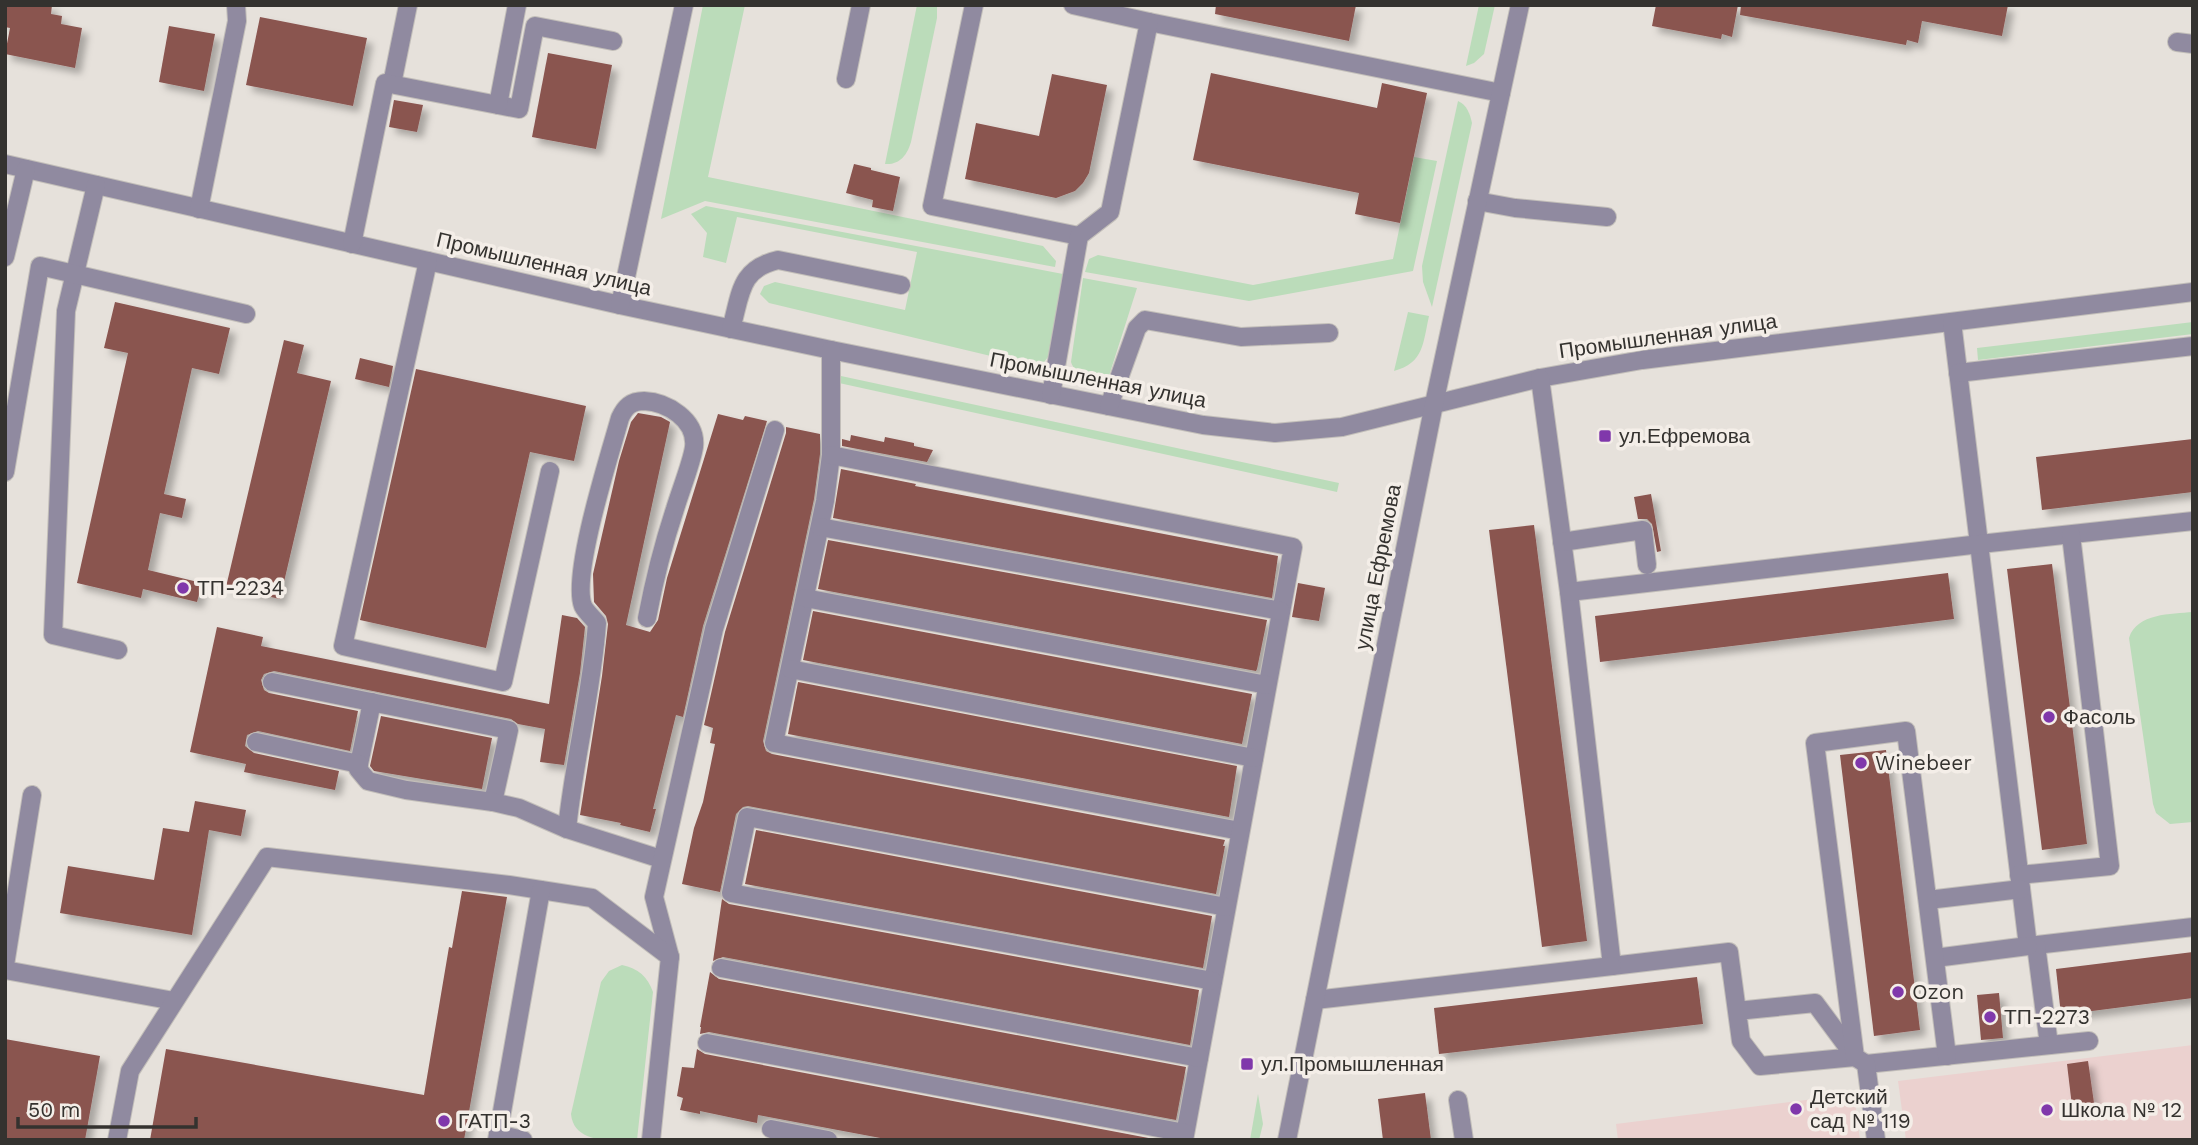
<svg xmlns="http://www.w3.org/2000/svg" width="2198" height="1145" viewBox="0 0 2198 1145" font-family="'Work Sans',sans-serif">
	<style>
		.education { fill: #ebd1cf }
		.green { fill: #bbdcba }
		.building { fill: #8a544f; filter: url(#shadow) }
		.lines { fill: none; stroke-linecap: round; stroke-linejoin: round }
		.minor-casing { stroke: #c2beb9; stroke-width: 20 }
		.minor { stroke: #908aa0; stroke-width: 18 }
		.poi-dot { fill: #8038ab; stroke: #f4eee8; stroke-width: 2.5 }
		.labels { text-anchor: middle; stroke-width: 7; stroke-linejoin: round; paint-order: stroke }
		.street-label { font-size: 21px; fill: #34322f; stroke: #f4eee8 }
		.poi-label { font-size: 21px; fill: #34322f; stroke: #f4eee8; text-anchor: start }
	</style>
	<defs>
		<filter id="shadow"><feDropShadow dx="6" dy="6" stdDeviation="3.5" flood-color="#0004"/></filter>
	</defs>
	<rect width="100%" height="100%" fill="#e6e1db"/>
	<!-- education -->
	<g class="education">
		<polygon points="2193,1045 2193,1140 1906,1140 1898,1081"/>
		<polygon points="1854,1094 1860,1140 1618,1140 1616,1124"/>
	</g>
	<!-- green -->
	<g class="green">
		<polygon points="703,5 745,5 708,177 1043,246 1056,261 1055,267 705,201 661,219"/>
		<path d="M917,5H937V18L911,142C907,155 900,165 885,164Z"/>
		<polygon points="1479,5 1495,5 1484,54 1474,63 1466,66"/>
		<path d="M1458,101C1467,105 1470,114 1472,123L1432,307L1423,282L1422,266Z"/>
		<polygon points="1414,157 1437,161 1413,271 1249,301 1085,272 1089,259 1098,255 1253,285 1393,259"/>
		<polygon points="706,206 1063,274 1048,357 1041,366 1029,365 769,303 760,294 764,286 775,282 905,310 917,252 737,217 726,263 703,257 707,233 691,214"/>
		<path d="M1083,278L1137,288L1108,379C1095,376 1075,376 1071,362Z"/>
		<path d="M1408,312L1429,316C1423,343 1424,363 1394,371Z"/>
		<polygon points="2193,322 2193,334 1978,360 1977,348"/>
		<polygon points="841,376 1339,483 1337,492 839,383"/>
		<path d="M2193,612V822L2170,824L2156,813L2153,804L2129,638C2137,613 2171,614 2193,612Z"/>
		<path d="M622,965C638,968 648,977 653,992L637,1140C614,1140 574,1145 571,1114L601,982L609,971Z"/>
		<polygon points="1258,1094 1263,1124 1259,1140 1250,1140"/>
	</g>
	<!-- building -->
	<g class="building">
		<polygon points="5,5 52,5 51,14 62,16 61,24 82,28 75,68 5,54 10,28 5,27"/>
		<polygon points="1216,5 1356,5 1349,41 1215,14"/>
		<polygon points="1656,5 1738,5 1732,37 1722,34 1721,39 1652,26"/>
		<polygon points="1741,5 2008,5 2002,36 1922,21 1918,43 1907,40 1906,45 1740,15"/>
		<polygon points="260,17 367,38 353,106 246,85"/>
		<polygon points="169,26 215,34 204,91 159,82"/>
		<polygon points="548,53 612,65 596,149 532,137"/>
		<polygon points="1211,73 1377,108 1382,83 1427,93 1400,223 1355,214 1359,193 1193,160"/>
		<polygon points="1052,74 1107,85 1089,173 1083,183 1075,191 1056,198 965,179 976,123 1039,136"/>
		<polygon points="394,100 423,105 417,132 389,127"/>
		<polygon points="854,164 871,168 871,170 900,177 893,211 872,207 873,200 846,193"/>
		<polygon points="115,302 230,328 219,374 192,368 164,494 186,499 182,518 160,513 148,570 202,583 197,602 143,589 141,598 77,583 128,353 104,348"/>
		<polygon points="284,340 304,345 297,373 331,381 280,599 226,587"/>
		<polygon points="360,358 393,366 389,387 355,379"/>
		<polygon points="416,369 586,406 574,461 530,452 486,648 360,620"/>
		<polygon points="638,413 661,417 670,422 626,625 650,632 658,620 667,578 718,414 743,420 745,416 767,421 703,626 683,717 676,715 653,809 656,809 650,832 620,825 621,823 580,815 602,676 608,624 606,616 594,602 593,574 619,461 631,422"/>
		<polygon points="786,427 820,434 820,454 814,499 763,741 766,751 772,754 1225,840 1223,846 1225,846 1216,894 748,806 743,807 736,814 720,892 682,884 694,828 703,802 715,744 710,743 713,728 704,725 725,632 786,433"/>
		<polygon points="851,435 884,442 885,437 914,443 914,446 933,450 927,462 842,446 842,439 850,441"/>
		<polygon points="2193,439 2193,492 2042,510 2036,457"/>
		<polygon points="841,469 916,484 915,486 1278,556 1272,598 833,518"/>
		<polygon points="1651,494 1661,551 1657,552 1652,524 1647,519 1638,519 1634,497"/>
		<polygon points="1534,525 1587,941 1542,947 1489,530"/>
		<polygon points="828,540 1267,620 1257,669 1256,671 818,589"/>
		<polygon points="2052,564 2087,844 2042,850 2007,569"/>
		<polygon points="1948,573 1954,619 1600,662 1595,616"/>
		<polygon points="1298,583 1325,588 1319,621 1292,617"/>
		<polygon points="813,611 1252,694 1242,744 803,660"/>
		<polygon points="562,615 577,618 585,627 580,673 564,765 540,762 545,729 518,724 511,719 274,671 264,674 261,680 264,690 269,693 358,711 350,751 258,731 247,735 245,746 254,753 339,771 335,790 244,772 246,764 190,752 217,627 263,637 261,646 549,704"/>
		<polygon points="798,682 1237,766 1229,817 788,734"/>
		<polygon points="381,716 492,738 482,789 374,771 370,766"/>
		<polygon points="1886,750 1920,1030 1874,1036 1840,755"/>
		<polygon points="195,801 246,810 241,836 209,830 192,935 60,913 68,866 154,880 163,828 189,832"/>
		<polygon points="756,830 1212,916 1203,968 745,884"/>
		<polygon points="462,891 507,897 464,1140 150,1140 166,1049 424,1095 449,947 452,948"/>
		<polygon points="722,899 729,904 1199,990 1190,1045 723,957 713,961"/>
		<polygon points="2193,952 2193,998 2061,1015 2056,969"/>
		<polygon points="710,972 719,979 1186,1067 1176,1120 709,1032 700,1034 701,1027 700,1027"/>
		<polygon points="1697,977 1703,1024 1439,1054 1434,1008"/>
		<polygon points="1999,993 2003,1038 1981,1040 1977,995"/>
		<polygon points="5,1039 100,1056 85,1140 5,1140"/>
		<polygon points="697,1049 705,1054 1159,1140 891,1140 758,1115 757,1123 700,1111 700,1114 680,1110 683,1098 677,1096 682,1067 694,1068"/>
		<polygon points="2088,1061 2094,1103 2072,1106 2067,1064"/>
		<polygon points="1425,1093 1431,1140 1383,1140 1378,1099"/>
	</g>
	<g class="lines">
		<defs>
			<g id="minor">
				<polyline points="974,5 932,206 1079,236"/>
				<polyline points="1149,22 1501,93"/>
				<polyline points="2177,42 2193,44"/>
				<polyline points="846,79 861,5"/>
				<polyline points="392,84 408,5"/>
				<polyline points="498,105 519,109 535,26 613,41"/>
				<polyline points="5,164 620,305 831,350 1203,425 1275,433 1342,427 1540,378 1642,360 2193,292"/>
				<polyline points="96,185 66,311 53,635 118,650"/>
				<polyline points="1477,201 1515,208 1607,217"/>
				<polyline points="199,209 237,21 236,5"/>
				<polyline points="352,244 385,83 498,105 517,5"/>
				<polyline points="5,257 26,169"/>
				<polyline points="428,261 343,646 503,682 550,471"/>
				<polyline points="620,305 684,5"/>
				<polyline points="1952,322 2028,946 2193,927"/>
				<path d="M731,329C741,294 739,269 778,260L901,285"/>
				<polyline points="831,350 831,455 825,501 774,743 1240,831"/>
				<polyline points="1958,373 2193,346"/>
				<polyline points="1540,378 1569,592 1612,966 1729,952 1730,960 1741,1041 1760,1066 1855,1057 1815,1003 1737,1011"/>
				<polyline points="1051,395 1079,236 1110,212 1149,22 1073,5"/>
				<polyline points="1109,406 1137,328 1145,320 1241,337 1329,333"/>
				<polyline points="831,455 1293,547 1184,1140"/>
				<polyline points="5,472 40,266 246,314"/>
				<polyline points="820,527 1281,611"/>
				<polyline points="1562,542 1643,530 1647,565"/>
				<polyline points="1569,592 1980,544 2193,521"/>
				<polyline points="805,598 1267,685"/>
				<polyline points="790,669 1254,758"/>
				<polyline points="272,682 509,730 493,802 519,808 567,829 661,859"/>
				<polyline points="372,702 358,769 368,781 406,790 493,802"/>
				<polyline points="256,742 359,764"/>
				<path d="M567,829C574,760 592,692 597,623C593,618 586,612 583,606C571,575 610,454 620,418C625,407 631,401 644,401C667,402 697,420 694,447C692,462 680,492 675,509C663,545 654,581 647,618"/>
				<polyline points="2019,875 2110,866 2071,535"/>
				<polyline points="1928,900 2021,889"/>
				<polyline points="2036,945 2049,1045"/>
				<polyline points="670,957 654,897 714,629 775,430"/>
				<polyline points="1935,958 2028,946"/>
				<polyline points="5,965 32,795"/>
				<polyline points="721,968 1199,1058"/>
				<polyline points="5,970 174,1001"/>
				<polyline points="1213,981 731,893 747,817 1226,907"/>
				<polyline points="1315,1000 1612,966"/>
				<polyline points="707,1043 1185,1133"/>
				<polyline points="1866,1064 2089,1041"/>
				<polyline points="1458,1100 1464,1140"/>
				<polyline points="771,1129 828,1140"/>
				<polyline points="498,1134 523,1140"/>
				<polyline points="117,1140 130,1071 267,857 509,885 592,898 670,957 651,1140"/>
				<polyline points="497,1140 541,890"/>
				<polyline points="1287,1140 1434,404 1520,5"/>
				<polyline points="1876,1140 1866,1064 1855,1057 1815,743 1906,731 1947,1056"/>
			</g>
		</defs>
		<!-- minor casing -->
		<use href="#minor" class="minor-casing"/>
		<!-- minor -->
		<use href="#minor" class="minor"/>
	</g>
	<!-- markers -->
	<g class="poi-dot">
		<rect x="1598" y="429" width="14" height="14" rx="3.5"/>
		<circle cx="183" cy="588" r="7"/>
		<circle cx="2049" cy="717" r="7"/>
		<circle cx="1861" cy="763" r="7"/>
		<circle cx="1898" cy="992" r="7"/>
		<circle cx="1990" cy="1017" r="7"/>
		<rect x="1240" y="1057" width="14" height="14" rx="3.5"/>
		<circle cx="1796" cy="1109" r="7"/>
		<circle cx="2047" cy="1110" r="7"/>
		<circle cx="444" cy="1121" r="7"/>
	</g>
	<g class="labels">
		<!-- street labels -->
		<g class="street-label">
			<text transform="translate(544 264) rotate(13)" y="7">Промышленная улица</text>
			<text transform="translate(1668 336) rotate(-8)" y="7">Промышленная улица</text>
			<text transform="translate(1098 380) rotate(11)" y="7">Промышленная улица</text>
			<text transform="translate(1378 567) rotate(-79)" y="7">улица Ефремова</text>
		</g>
		<!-- poi labels -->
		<g class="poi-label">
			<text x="1619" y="443">ул.Ефремова</text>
			<text x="197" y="595">ТП-2234</text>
			<text x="2063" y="724">Фасоль</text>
			<text x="1875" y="770">Winebeer</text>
			<text x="1912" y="999">Ozon</text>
			<text x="2004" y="1024">ТП-2273</text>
			<text x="1261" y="1071">ул.Промышленная</text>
			<text x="1810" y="1104">Детский<tspan x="1810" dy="24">сад № 119</tspan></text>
			<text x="2061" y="1117">Школа № 12</text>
			<text x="458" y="1128">ГАТП-3</text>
		</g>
	</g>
	<!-- border -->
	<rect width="2198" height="1145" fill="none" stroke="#34322f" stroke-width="14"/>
	<!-- scale -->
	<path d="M18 1117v10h178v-10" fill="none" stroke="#34322f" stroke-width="3.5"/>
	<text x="28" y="1117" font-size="21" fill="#34322f" stroke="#f4eee8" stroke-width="5" paint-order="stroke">50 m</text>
</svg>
